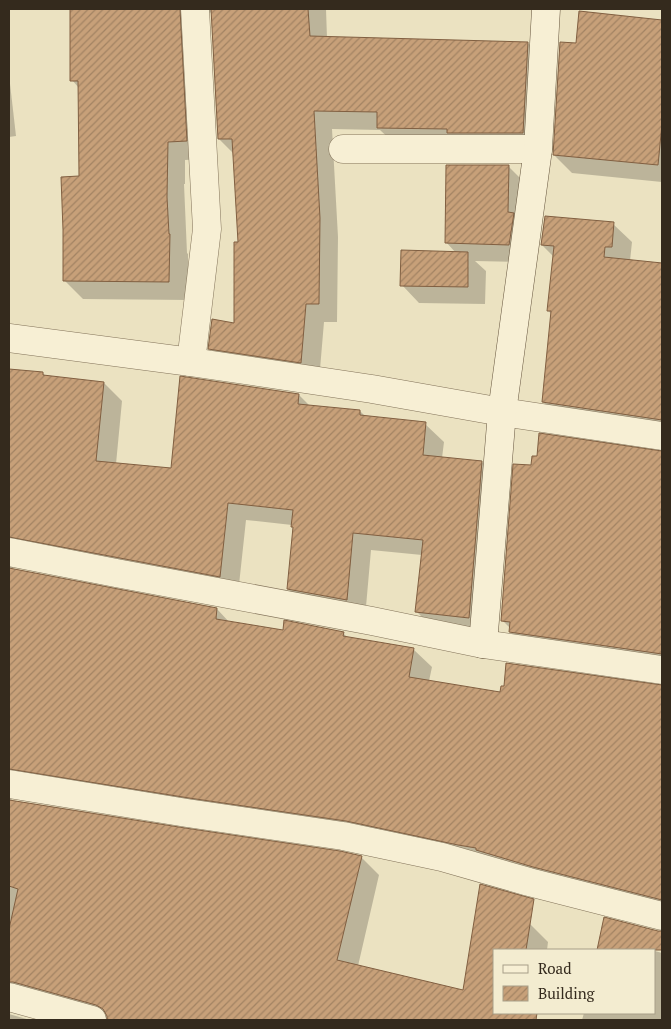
<svg xmlns="http://www.w3.org/2000/svg" width="671" height="1029" viewBox="0 0 671 1029" font-family="'PT Serif',serif">
	<style>
		.shadow { fill: #0003 }
		.building { fill: url(#building-hatch); stroke: #815f41 }
		.lines { fill: none; stroke-linecap: round; stroke-linejoin: round }
		.street-casing { stroke: #83735a; stroke-width: 29 }
		.secondary-casing { stroke: #65543d; stroke-width: 29 }
		.street { stroke: #f7efd4; stroke-width: 28 }
		.secondary { stroke: #f7efd4; stroke-width: 28 }
	</style>
	<defs>
		<pattern id="building-hatch" width="6" height="6" patternUnits="userSpaceOnUse" patternTransform="scale(1.25)"><rect width="6" height="6" fill="#c7a079"/><path d="M-1 1l2-2M0 6l6-6M5 7l2-2" fill="none" stroke="#a28363"/></pattern>
	</defs>
	<rect width="100%" height="100%" fill="#ebe2c1"/>
	<!-- shadow -->
	<g class="shadow">
		<polygon points="72,9 326,9 327,38 528,43 547,62 542,152 397,146 380,130 332,129 338,237 337,322 324,322 319,381 228,367 210,348 235,324 239,243 234,154 219,139 212,12 206,14 205,159 185,160 185,184 184,184 187,253 188,254 188,300 83,299 64,280 80,178 79,88 72,80"/>
		<polygon points="580,13 662,21 662,182 572,173 554,155 577,44"/>
		<polygon points="9,75 16,136 9,137"/>
		<polygon points="508,166 526,184 527,262 475,261 486,271 485,304 419,303 402,285 456,253 446,242"/>
		<polygon points="613,224 632,242 630,261 662,264 662,435 562,420 543,402 552,314 548,311 554,257 542,245"/>
		<polygon points="9,370 43,373 46,377 104,383 122,401 116,464 172,470 299,395 310,406 360,411 366,417 425,424 444,442 442,458 482,462 500,480 487,635 435,630 417,612 422,555 371,550 365,618 306,607 288,589 294,528 292,525 246,520 238,594 16,560 12,570 217,609 230,623 284,632 343,633 349,639 413,649 432,667 429,681 501,693 662,686 662,907 495,868 15,792 11,801 361,857 379,875 358,966 464,991 481,886 529,923 548,942 547,950 495,950 495,1013 537,1013 536,1019 539,1020 107,1020 32,1000 9,1004"/>
		<polygon points="662,452 662,669 529,650 510,632 511,629 502,620 532,467"/>
		<polygon points="601,939 651,950 598,950"/>
		<polygon points="655,951 662,953 662,1020 582,1020 584,1013 655,1013"/>
		<polygon points="9,1014 30,1020 9,1020"/>
	</g>
	<!-- building -->
	<g class="building">
		<polygon points="70,9 180,9 187,141 168,142 167,197 169,234 170,234 169,282 63,281 63,230 61,177 79,176 78,81 70,81"/>
		<polygon points="211,9 308,9 310,36 528,42 523,133 447,133 447,129 377,128 377,112 314,111 320,218 319,304 306,304 301,363 208,349 212,319 234,323 234,242 238,242 232,139 218,139"/>
		<polygon points="579,11 662,20 662,124 658,165 553,155 560,42 576,43"/>
		<polygon points="446,165 509,165 508,212 514,213 509,245 445,243"/>
		<polygon points="545,216 614,222 612,247 605,247 604,257 662,263 662,420 542,402 551,311 547,311 554,246 541,245"/>
		<polygon points="401,250 468,252 468,287 400,286"/>
		<polygon points="9,369 43,372 43,375 104,382 96,461 171,468 180,376 299,394 298,404 360,410 360,415 426,422 423,455 482,461 469,618 415,612 423,540 353,533 347,600 287,589 293,527 291,527 293,510 228,503 220,577 9,537"/>
		<polygon points="539,433 662,451 662,654 509,632 510,622 501,621 513,464 531,465 532,456 537,456"/>
		<polygon points="9,568 217,608 216,619 283,630 284,620 344,632 343,636 414,648 409,677 500,692 501,686 504,686 506,663 662,685 662,900 533,867 476,850 476,848 458,845 346,821 189,798 9,769"/>
		<polygon points="9,800 185,828 340,851 362,856 337,960 463,990 480,884 534,899 526,950 495,950 495,1013 537,1013 536,1020 111,1020 107,1019 107,1016 103,1009 96,1005 13,982 9,982 9,929 18,889 9,886"/>
		<polygon points="604,917 658,931 662,931 662,950 597,950"/>
	</g>
	<g class="lines">
		<defs>
			<g id="street">
				<polyline points="343,149 538,149"/>
				<polyline points="9,338 191,362 372,389 502,412 662,436"/>
				<polyline points="191,362 207,229 195,9"/>
				<polyline points="9,552 116,573 372,621 483,644 662,670"/>
				<polyline points="9,784 187,813 343,836 442,857 529,882 662,916"/>
				<polyline points="9,997 92,1020"/>
			</g>
			<polyline id="secondary" points="483,644 502,412 538,149 546,9"/>
		</defs>
		<!-- street casing -->
		<use href="#street" class="street-casing"/>
		<!-- secondary casing -->
		<use href="#secondary" class="secondary-casing"/>
		<!-- street -->
		<use href="#street" class="street"/>
		<!-- secondary -->
		<use href="#secondary" class="secondary"/>
	</g>
	<!-- border -->
	<rect width="671" height="1029" fill="none" stroke="#342a1d" stroke-width="20"/>
	<!-- legend -->
	<rect x="493" y="949" width="162" height="65" fill="#f3ecd0" stroke="#a79e88"/>
	<rect x="503" y="965" width="25" height="8" fill="#f7efd4" stroke="#a79e88"/>
	<text x="538" y="974" font-size="15" fill="#342a1d">Road</text>
	<rect x="503" y="986" width="25" height="15" fill="url(#building-hatch)" stroke="#a79e88"/>
	<text x="538" y="999" font-size="15" fill="#342a1d">Building</text>
</svg>
